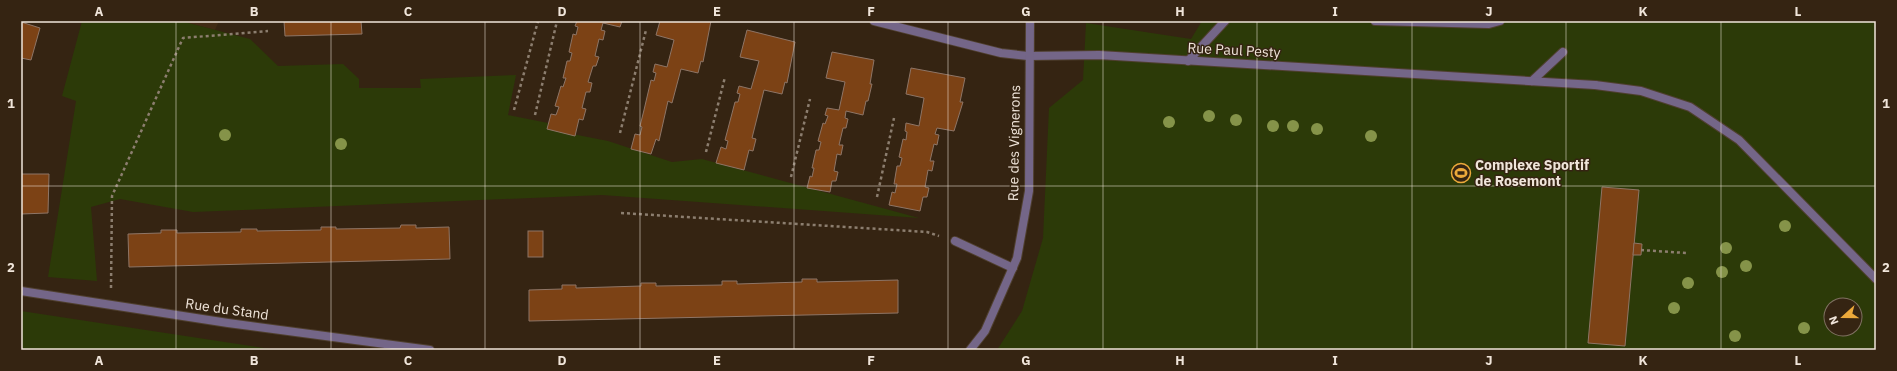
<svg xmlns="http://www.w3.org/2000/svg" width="1897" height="371" viewBox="0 0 1897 371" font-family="'IBM Plex Sans',sans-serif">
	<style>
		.built { fill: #412b14 }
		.green { fill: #2c3a08; fill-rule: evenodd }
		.building { fill: #7c4215; stroke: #8e7566 }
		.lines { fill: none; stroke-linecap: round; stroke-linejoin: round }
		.service-casing { stroke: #4f3f2e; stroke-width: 10 }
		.minor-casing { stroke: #4f3f2e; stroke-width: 10 }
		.path { stroke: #8c7e6f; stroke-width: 2.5; stroke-dasharray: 3 3; stroke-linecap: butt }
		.service { stroke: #746688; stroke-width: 8 }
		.minor { stroke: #746688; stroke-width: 8 }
		.tree { fill: #859349 }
		.grid { fill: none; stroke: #f0e5da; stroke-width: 1; stroke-opacity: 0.55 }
		.labels { text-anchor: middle; stroke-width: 3; stroke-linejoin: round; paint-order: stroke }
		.street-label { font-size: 14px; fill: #f0e5da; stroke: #352412 }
		.poi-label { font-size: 14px; font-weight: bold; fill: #f0e5da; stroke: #352412; text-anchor: start }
		.neatline { fill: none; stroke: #f0e5da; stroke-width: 1.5 }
		.grid-label { font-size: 13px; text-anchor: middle; font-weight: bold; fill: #f0e5da }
	</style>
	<rect width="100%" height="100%" fill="#352412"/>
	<!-- built -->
	<polygon class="built" points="181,21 219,21 215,30"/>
	<!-- green -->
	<g class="green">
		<polygon points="82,21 181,21 250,39 278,66 343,64 359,79 359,88 421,88 420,79 516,75 508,115 548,123 547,129 608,141 672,162 702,159 919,218 602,195 193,212 120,199 91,207 97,281 48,277 76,101 62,96"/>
		<path d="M1202,21H1876V350H997L1022,311L1043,238L1049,108L1083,80L1086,23L1191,39ZM1831,305H1855V329H1831Z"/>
		<polygon points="21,311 277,350 21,350"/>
	</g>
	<!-- building -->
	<g class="building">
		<polygon points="284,21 361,21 362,34 285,36"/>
		<polygon points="577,21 622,21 620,27 603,23 601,30 605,31 603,40 599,39 595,56 599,57 596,66 593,66 588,82 592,83 590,92 586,92 582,108 586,109 583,120 579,119 575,136 547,129 551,114 556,115 559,107 555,106 561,86 563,87 566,78 563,78 567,61 570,61 572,53 569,52 573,34 576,35 578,27 575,26"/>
		<polygon points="660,21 711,21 703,62 701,61 698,73 681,69 672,103 668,101 659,141 656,139 651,154 631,149 635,134 640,135 642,127 640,126 644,110 651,80 654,81 656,73 653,72 655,64 667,67 674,40 656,35"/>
		<polygon points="21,22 40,28 31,60 21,58"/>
		<polygon points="747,30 795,42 787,83 785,82 782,94 764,90 752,138 756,139 753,151 749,150 744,170 716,163 721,147 726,149 728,141 725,140 735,102 738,102 740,94 737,93 739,86 751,89 759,61 740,57"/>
		<polygon points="832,52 874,60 870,84 872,84 868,101 866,101 863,115 846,111 845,118 848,119 846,128 843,128 839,145 843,145 841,155 837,154 834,171 838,172 836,181 832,181 830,192 807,188 810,176 812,177 814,168 812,168 816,150 819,150 821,142 818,141 823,123 825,124 828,116 825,115 827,108 839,110 845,82 826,78"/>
		<polygon points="911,68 965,78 960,102 963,102 954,131 937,128 935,134 939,135 937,145 934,144 930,161 934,161 932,171 928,170 925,187 929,188 927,197 923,197 920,211 889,205 892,192 895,193 897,184 894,184 897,166 900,166 902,158 899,157 903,139 906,140 907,132 905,131 906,123 919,126 924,98 906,94"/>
		<polygon points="21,174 49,174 48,213 21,214"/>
		<polygon points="1602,187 1639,190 1625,346 1588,343"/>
		<polygon points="401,225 416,225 416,228 449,227 450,259 129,267 128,234 161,233 161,230 177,230 177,233 241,232 241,229 257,229 257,231 321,230 321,227 336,227 336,229 400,228"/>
		<rect x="528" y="231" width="15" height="26"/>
		<polygon points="1634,243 1642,244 1641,255 1633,255"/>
		<polygon points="802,279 817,279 817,282 898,280 898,313 529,321 529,290 562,289 562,285 576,285 576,288 641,286 641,283 656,283 656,286 722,285 722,281 737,281 737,284 802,282"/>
	</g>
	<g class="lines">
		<defs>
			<g id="service">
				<polyline points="1375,21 1489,24 1500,21"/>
				<polyline points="1188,61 1225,21"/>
				<polyline points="1532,81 1563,52"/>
				<polyline points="1595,85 1641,91 1690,107 1739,140 1876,279"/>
				<polyline points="955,241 1013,268"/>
			</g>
			<g id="minor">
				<polyline points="874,21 1001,53 1028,56 1099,55 1595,85"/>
				<polyline points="21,291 228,323 430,350"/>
				<polyline points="970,350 985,331 1017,258 1029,191 1030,21"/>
			</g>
		</defs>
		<!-- service casing -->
		<use href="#service" class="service-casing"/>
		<!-- minor casing -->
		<use href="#minor" class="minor-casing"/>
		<!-- path -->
		<g class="path">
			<polyline points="514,110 538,21"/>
			<polyline points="535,115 557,21"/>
			<polyline points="620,133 646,30"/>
			<polyline points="706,152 725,77"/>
			<polyline points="791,177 810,99"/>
			<polyline points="877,197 894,118"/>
			<polyline points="621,213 927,232 939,236"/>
			<polyline points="1641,250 1686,253"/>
			<polyline points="111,288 112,196 183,38 268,31"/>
		</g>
		<!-- service -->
		<use href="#service" class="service"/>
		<!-- minor -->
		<use href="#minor" class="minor"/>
	</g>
	<!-- trees -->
	<g class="tree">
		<circle cx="1209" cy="116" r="6"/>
		<circle cx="1236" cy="120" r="6"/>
		<circle cx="1169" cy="122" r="6"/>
		<circle cx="1273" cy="126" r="6"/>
		<circle cx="1293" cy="126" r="6"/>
		<circle cx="1317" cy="129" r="6"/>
		<circle cx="225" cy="135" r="6"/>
		<circle cx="1371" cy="136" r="6"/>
		<circle cx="341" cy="144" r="6"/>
		<circle cx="1785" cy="226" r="6"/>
		<circle cx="1726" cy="248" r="6"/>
		<circle cx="1746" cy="266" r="6"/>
		<circle cx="1722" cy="272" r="6"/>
		<circle cx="1688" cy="283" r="6"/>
		<circle cx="1674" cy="308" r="6"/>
		<circle cx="1804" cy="328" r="6"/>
		<circle cx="1735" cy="336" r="6"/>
	</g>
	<!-- grid -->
	<path class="grid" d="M176,21V350M331,21V350M485,21V350M640,21V350M794,21V350M948,21V350M1103,21V350M1257,21V350M1412,21V350M1566,21V350M1721,21V350M21,186H1876"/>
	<!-- icons -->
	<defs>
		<symbol id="stadium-ring" viewBox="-11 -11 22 22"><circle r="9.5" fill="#352412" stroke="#eca93a" stroke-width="1.5"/><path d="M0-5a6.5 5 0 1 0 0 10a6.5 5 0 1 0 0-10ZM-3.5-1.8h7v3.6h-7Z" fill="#eca93a"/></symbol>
	</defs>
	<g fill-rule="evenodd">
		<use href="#stadium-ring" x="1450" y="162" width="22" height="22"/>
	</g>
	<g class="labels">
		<!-- street labels -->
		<g class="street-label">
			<text transform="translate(1234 50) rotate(3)" y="5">Rue Paul Pesty</text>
			<text transform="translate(1014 143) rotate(-89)" y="5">Rue des Vignerons</text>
			<text transform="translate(227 309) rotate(8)" y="5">Rue du Stand</text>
		</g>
		<!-- poi labels -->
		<g class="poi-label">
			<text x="1475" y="170">Complexe Sportif<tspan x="1475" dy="16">de Rosemont</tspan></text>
		</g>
	</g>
	<!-- border -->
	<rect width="1897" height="371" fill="none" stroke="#352412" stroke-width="44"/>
	<!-- north arrow -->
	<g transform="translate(1843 317) rotate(249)"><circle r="19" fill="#352412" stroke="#807162"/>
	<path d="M0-3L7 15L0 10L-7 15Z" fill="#eca93a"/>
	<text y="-6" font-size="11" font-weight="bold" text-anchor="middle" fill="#f0e5da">N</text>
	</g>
	<rect x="22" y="22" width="1853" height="327" class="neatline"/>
	<g class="grid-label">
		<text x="99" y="16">A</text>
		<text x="254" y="16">B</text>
		<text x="408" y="16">C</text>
		<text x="562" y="16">D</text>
		<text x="717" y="16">E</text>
		<text x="871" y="16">F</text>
		<text x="1026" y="16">G</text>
		<text x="1180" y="16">H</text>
		<text x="1335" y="16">I</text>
		<text x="1489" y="16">J</text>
		<text x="1643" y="16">K</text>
		<text x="1798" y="16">L</text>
		<text x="11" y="108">1</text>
		<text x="1886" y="108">1</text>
		<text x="11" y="272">2</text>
		<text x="1886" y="272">2</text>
		<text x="99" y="365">A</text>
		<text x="254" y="365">B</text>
		<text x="408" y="365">C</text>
		<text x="562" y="365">D</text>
		<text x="717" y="365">E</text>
		<text x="871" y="365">F</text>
		<text x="1026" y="365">G</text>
		<text x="1180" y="365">H</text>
		<text x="1335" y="365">I</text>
		<text x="1489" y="365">J</text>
		<text x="1643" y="365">K</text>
		<text x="1798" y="365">L</text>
	</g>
</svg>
